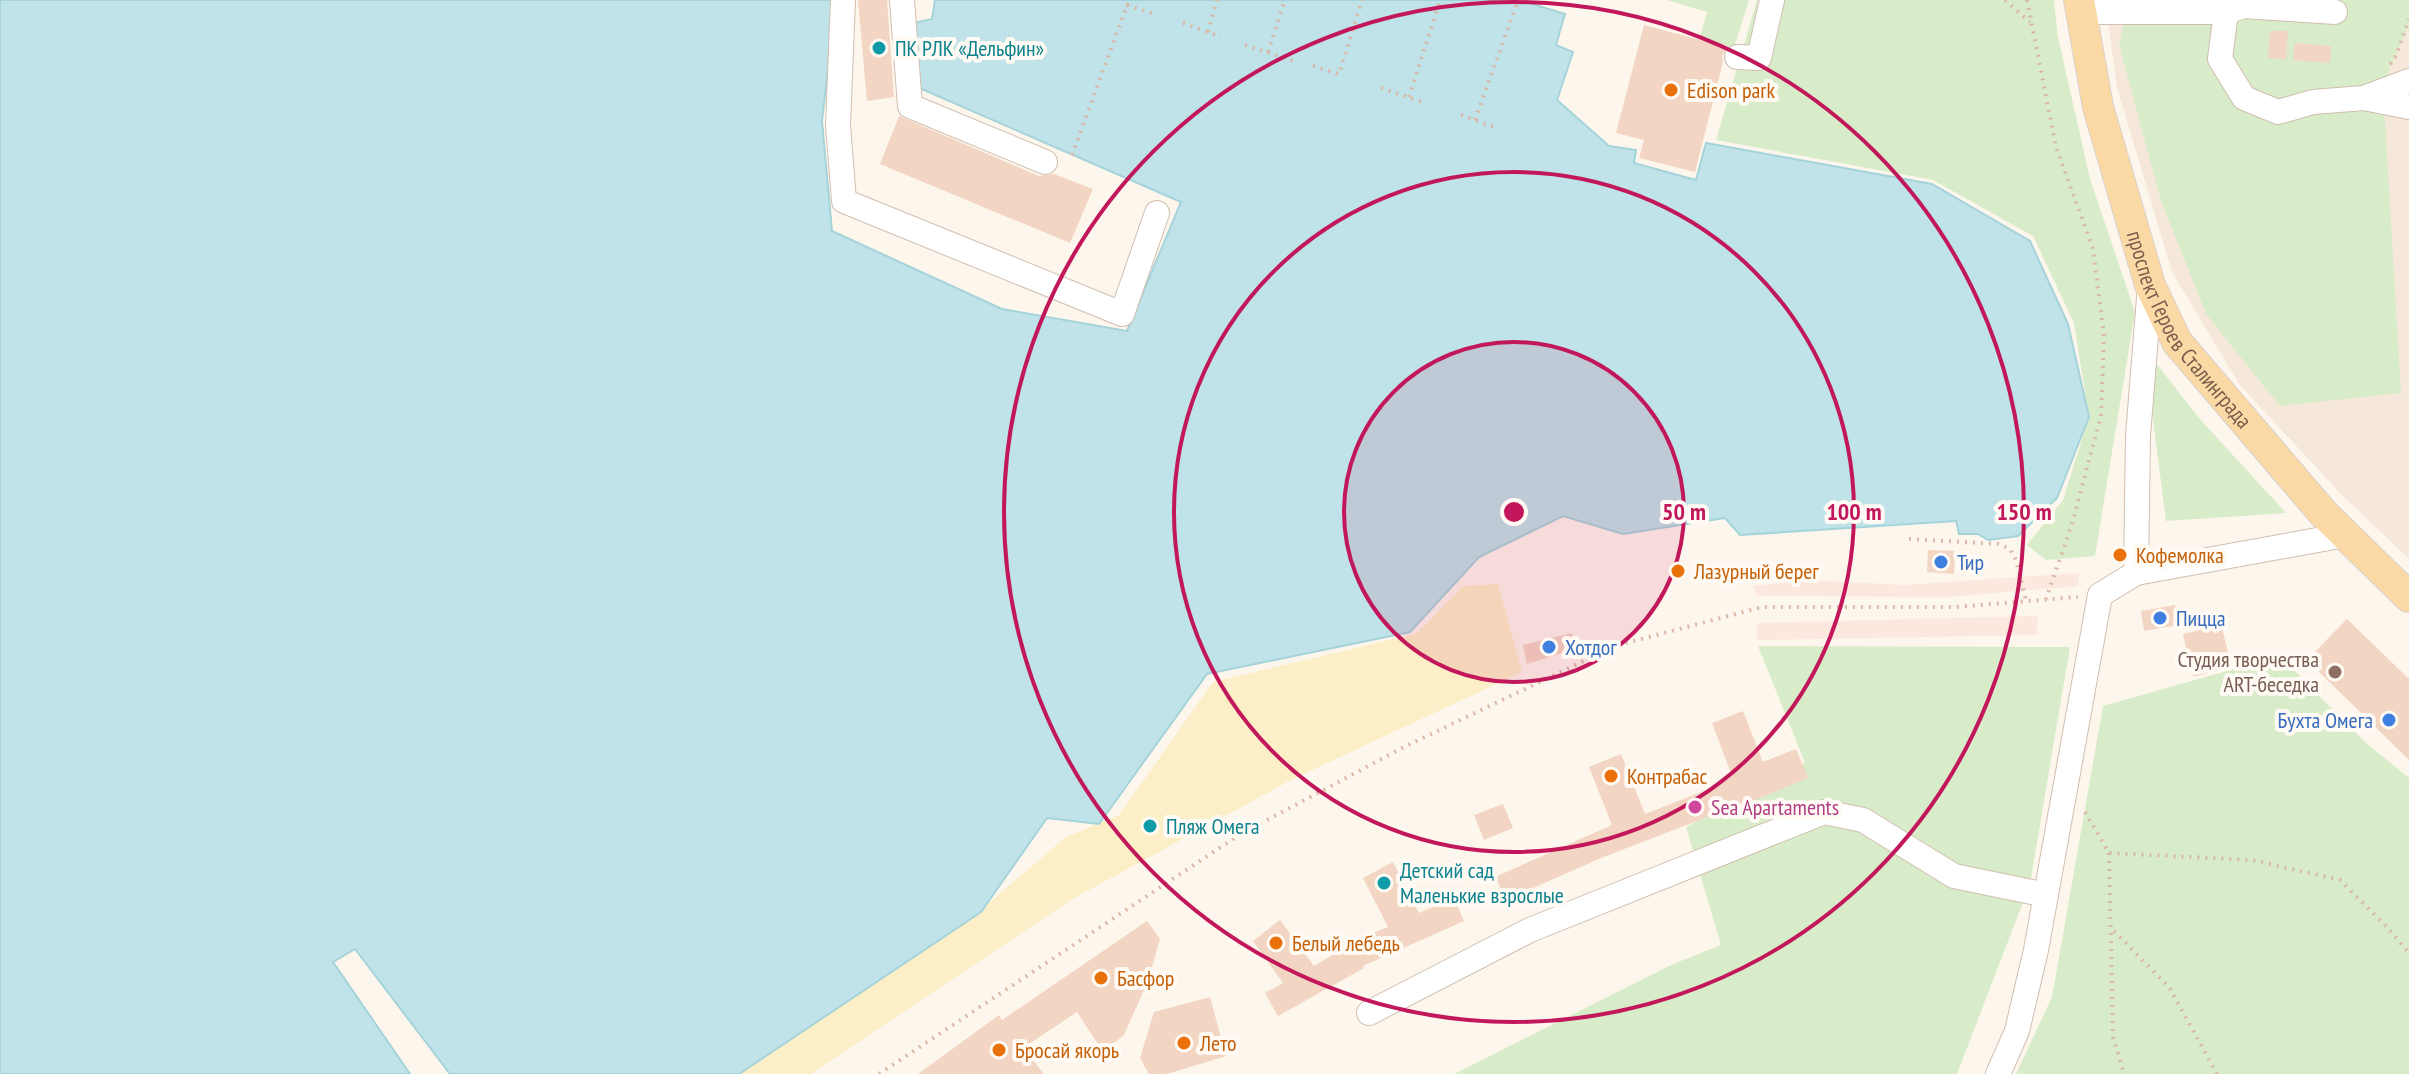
<svg xmlns="http://www.w3.org/2000/svg" width="2409" height="1074" viewBox="0 0 2409 1074" font-family="'PT Sans Narrow',sans-serif">
	<style>
		.residential { fill: #f5e8da }
		.commercial { fill: #fde8e0 }
		.green { fill: #d8ecc9 }
		.sand { fill: #fcefc7 }
		.water { fill: #bfe3e8; stroke: #a5d3da; stroke-width: 2 }
		.building { fill: #f3d5c3 }
		.lines { fill: none; stroke-linecap: round; stroke-linejoin: round }
		.minor-casing { stroke: #d1beb0; stroke-width: 26 }
		.major-casing { stroke: #dad1cd; stroke-width: 32 }
		.path { stroke: #d9b8a5; stroke-width: 4; stroke-dasharray: 2 6; stroke-linecap: butt }
		.minor { stroke: #fff; stroke-width: 24 }
		.major { stroke: #fbd9a5; stroke-width: 30 }
		.ring { fill: none; stroke: #c2185b; stroke-width: 4 }
		.culture-dot { fill: #0f9aa8; stroke: #fffaf3; stroke-width: 3 }
		.food-dot { fill: #e8710a; stroke: #fffaf3; stroke-width: 3 }
		.shop-dot { fill: #3f7fe0; stroke: #fffaf3; stroke-width: 3 }
		.education-dot { fill: #8d6e63; stroke: #fffaf3; stroke-width: 3 }
		.hotel-dot { fill: #d1479c; stroke: #fffaf3; stroke-width: 3 }
		.labels { text-anchor: middle; stroke-width: 8; stroke-linejoin: round; paint-order: stroke }
		.culture-label { font-size: 22px; fill: #0d838f; stroke: #fffaf3; text-anchor: start }
		.food-label { font-size: 22px; fill: #c56008; stroke: #fffaf3; text-anchor: start }
		.street-label { font-size: 22px; fill: #7a5c4d; stroke: #fffaf3 }
		.shop-label { font-size: 22px; fill: #366cbe; stroke: #fffaf3; text-anchor: start }
		.education-label { font-size: 22px; fill: #785e54; stroke: #fffaf3; text-anchor: end }
		.hotel-label { font-size: 22px; fill: #b23c85; stroke: #fffaf3; text-anchor: start }
		.centre { fill: #c2185b; stroke: #fffaf3; stroke-width: 4 }
		.ring-label { font-size: 24px; text-anchor: middle; font-weight: bold; fill: #c2185b; stroke: #fffaf3; stroke-width: 8; stroke-linejoin: round; paint-order: stroke }
	</style>
	<rect width="100%" height="100%" fill="#fdf6ec"/>
	<!-- residential -->
	<polygon class="residential" points="2105,0 2409,0 2409,559 2340,493 2239,384 2172,272 2117,88"/>
	<!-- commercial -->
	<g class="commercial">
		<polygon points="2079,573 2078,586 1948,597 1757,596 1753,586 1810,580 1904,585"/>
		<polygon points="2038,616 2037,635 1757,640 1757,623"/>
	</g>
	<!-- green -->
	<g class="green">
		<polygon points="1667,0 1749,0 1734,48 1700,37 1707,12"/>
		<polygon points="1757,0 2054,0 2058,37 2090,179 2135,312 2095,556 2046,560 2027,545 2063,500 2089,417 2074,323 2033,236 1933,180 1716,140"/>
		<polygon points="2130,0 2409,0 2409,24 2383,85 2401,393 2280,406 2206,314 2161,201 2119,45"/>
		<polygon points="2153,359 2198,417 2286,513 2166,521 2153,420"/>
		<polygon points="1758,646 2070,647 2030,884 1957,1074 1454,1074 1673,964 1721,945 1686,827 1805,763"/>
		<polygon points="2280,656 2366,743 2409,778 2409,1074 2016,1074 2052,997 2103,706"/>
	</g>
	<!-- sand -->
	<polygon class="sand" points="1498,584 1522,672 1293,779 1074,898 811,1074 693,1074 969,920 1066,837 1119,815 1213,682 1418,633 1463,586"/>
	<!-- water -->
	<polygon class="water" points="0,0 836,0 822,121 832,231 1002,309 1127,331 1181,202 917,87 914,23 932,19 935,0 1519,0 1565,14 1556,45 1573,52 1557,100 1609,146 1636,150 1634,163 1696,180 1706,143 1932,184 2030,241 2068,324 2089,417 2057,498 2018,536 1988,540 1978,534 1959,534 1956,521 1740,535 1725,518 1623,534 1563,516 1479,557 1410,632 1207,674 1099,824 1047,818 981,912 739,1074 450,1074 355,949 333,962 410,1074 0,1074"/>
	<!-- building -->
	<g class="building">
		<polygon points="858,0 887,0 894,97 867,101"/>
		<polygon points="1644,25 1727,47 1722,56 1723,62 1695,172 1639,158 1644,140 1616,133"/>
		<polygon points="2270,31 2288,31 2286,59 2268,58"/>
		<polygon points="2295,43 2331,46 2330,63 2293,60"/>
		<polygon points="899,116 1039,176 1054,174 1093,189 1070,243 880,164"/>
		<polygon points="1928,550 1955,551 1954,574 1927,572"/>
		<polygon points="2175,605 2179,625 2144,631 2141,611"/>
		<polygon points="2347,619 2409,679 2409,760 2307,660"/>
		<polygon points="2221,625 2232,667 2193,677 2183,634"/>
		<polygon points="1572,633 1575,649 1527,664 1523,645"/>
		<polygon points="1743,711 1763,762 1796,749 1808,778 1729,811 1728,809 1601,858 1506,900 1495,877 1612,825 1589,767 1621,754 1645,814 1719,785 1717,782 1732,776 1712,723"/>
		<polygon points="1503,804 1513,828 1484,840 1474,815"/>
		<polygon points="1393,862 1419,913 1454,898 1464,921 1363,966 1364,968 1278,1016 1265,993 1283,983 1253,941 1280,920 1314,966 1363,937 1388,927 1363,878"/>
		<polygon points="1147,921 1160,939 1148,981 1124,1035 1103,1052 1077,1012 1023,1048 1044,1074 918,1074 999,1015 1002,1020"/>
		<polygon points="1210,997 1226,1056 1167,1074 1149,1074 1140,1058 1154,1012"/>
	</g>
	<g class="lines">
		<defs>
			<g id="minor">
				<polyline points="843,0 838,125 844,201 1122,314 1157,213"/>
				<polyline points="902,0 910,106 1045,162"/>
				<polyline points="2081,12 2226,12 2244,6 2335,12"/>
				<polyline points="2226,12 2220,59 2244,98 2278,112 2313,102 2364,98 2409,81"/>
				<polyline points="1737,57 1759,58 1772,0"/>
				<polyline points="2364,98 2409,107"/>
				<polyline points="2136,573 2345,535"/>
				<polyline points="1369,1013 1530,930 1824,812 1863,820 1954,876 2046,895"/>
				<polyline points="1998,1074 2017,1031 2036,950 2100,595 2136,573 2138,436 2150,285"/>
			</g>
			<g id="major">
				<path id="s1" d="M2079,0L2098,107L2150,285L2177,342L2323,513L2409,597"/>
			</g>
		</defs>
		<!-- minor casing -->
		<use href="#minor" class="minor-casing"/>
		<!-- major casing -->
		<use href="#major" class="major-casing"/>
		<!-- path -->
		<g class="path">
			<polyline points="2005,0 2030,22"/>
			<polyline points="2027,0 2056,147 2093,249 2104,336 2101,416 2072,524 2046,599"/>
			<polyline points="1127,5 1157,15"/>
			<polyline points="1183,23 1221,37"/>
			<polyline points="1208,32 1217,0"/>
			<polyline points="1245,45 1293,61"/>
			<polyline points="1268,52 1285,0"/>
			<polyline points="2390,64 2396,56 2409,19"/>
			<polyline points="1313,66 1339,74 1362,0"/>
			<polyline points="1381,88 1422,102"/>
			<polyline points="1409,97 1440,0"/>
			<polyline points="1461,115 1497,128"/>
			<polyline points="1475,120 1518,0"/>
			<polyline points="1072,155 1129,0"/>
			<polyline points="1909,539 1998,544 2010,549 2016,560 2026,601"/>
			<polyline points="2085,812 2109,853 2252,860 2340,880 2387,927 2409,953"/>
			<polyline points="2109,853 2113,1037 2124,1074"/>
			<polyline points="2114,931 2169,987 2217,1074"/>
			<polyline points="879,1074 1239,835 1406,746 1615,646 1762,607 1955,607 2078,597"/>
		</g>
		<!-- minor -->
		<use href="#minor" class="minor"/>
		<!-- major -->
		<use href="#major" class="major"/>
	</g>
	<!-- distance rings -->
	<circle cx="1514" cy="512" r="170" fill="#c2185b" fill-opacity=".12"/>
	<g class="ring">
		<circle cx="1514" cy="512" r="170"/>
		<circle cx="1514" cy="512" r="340"/>
		<circle cx="1514" cy="512" r="510"/>
	</g>
	<!-- markers -->
	<g class="culture-dot">
		<circle cx="879" cy="48" r="8"/>
		<circle cx="1150" cy="826" r="8"/>
		<circle cx="1384" cy="883" r="8"/>
	</g>
	<g class="food-dot">
		<circle cx="1671" cy="90" r="8"/>
		<circle cx="2120" cy="555" r="8"/>
		<circle cx="1678" cy="571" r="8"/>
		<circle cx="1611" cy="776" r="8"/>
		<circle cx="1276" cy="943" r="8"/>
		<circle cx="1101" cy="978" r="8"/>
		<circle cx="1184" cy="1043" r="8"/>
		<circle cx="999" cy="1050" r="8"/>
	</g>
	<g class="shop-dot">
		<circle cx="1941" cy="562" r="8"/>
		<circle cx="2160" cy="618" r="8"/>
		<circle cx="1549" cy="647" r="8"/>
		<circle cx="2389" cy="720" r="8"/>
	</g>
	<circle class="education-dot" cx="2335" cy="672" r="8"/>
	<circle class="hotel-dot" cx="1695" cy="807" r="8"/>
	<g class="labels">
		<!-- culture labels -->
		<g class="culture-label">
			<text x="895" y="56">ПК РЛК «Дельфин»</text>
			<text x="1166" y="834">Пляж Омега</text>
			<text x="1400" y="878">Детский сад<tspan x="1400" dy="25">Маленькие взрослые</tspan></text>
		</g>
		<!-- food labels -->
		<g class="food-label">
			<text x="1687" y="98">Edison park</text>
			<text x="2136" y="563">Кофемолка</text>
			<text x="1694" y="579">Лазурный берег</text>
			<text x="1627" y="784">Контрабас</text>
			<text x="1292" y="951">Белый лебедь</text>
			<text x="1117" y="986">Басфор</text>
			<text x="1200" y="1051">Лето</text>
			<text x="1015" y="1058">Бросай якорь</text>
		</g>
		<!-- street labels -->
		<g class="street-label">
			<text dy="8" stroke="none"><textPath href="#s1" startOffset="352">проспект Героев Сталинграда</textPath></text>
		</g>
		<!-- shop labels -->
		<g class="shop-label">
			<text x="1957" y="570">Тир</text>
			<text x="2176" y="626">Пицца</text>
			<text x="1565" y="655">Хотдог</text>
			<text x="2373" y="728" text-anchor="end">Бухта Омега</text>
		</g>
		<!-- education labels -->
		<g class="education-label">
			<text x="2319" y="667">Студия творчества<tspan x="2319" dy="25">ART-беседка</tspan></text>
		</g>
		<!-- hotel labels -->
		<g class="hotel-label">
			<text x="1711" y="815">Sea Apartaments</text>
		</g>
	</g>
	<circle cx="1514" cy="512" r="12" class="centre"/>
	<g class="ring-label">
		<text x="1684" y="520">50 m</text>
		<text x="1854" y="520">100 m</text>
		<text x="2024" y="520">150 m</text>
	</g>
</svg>
